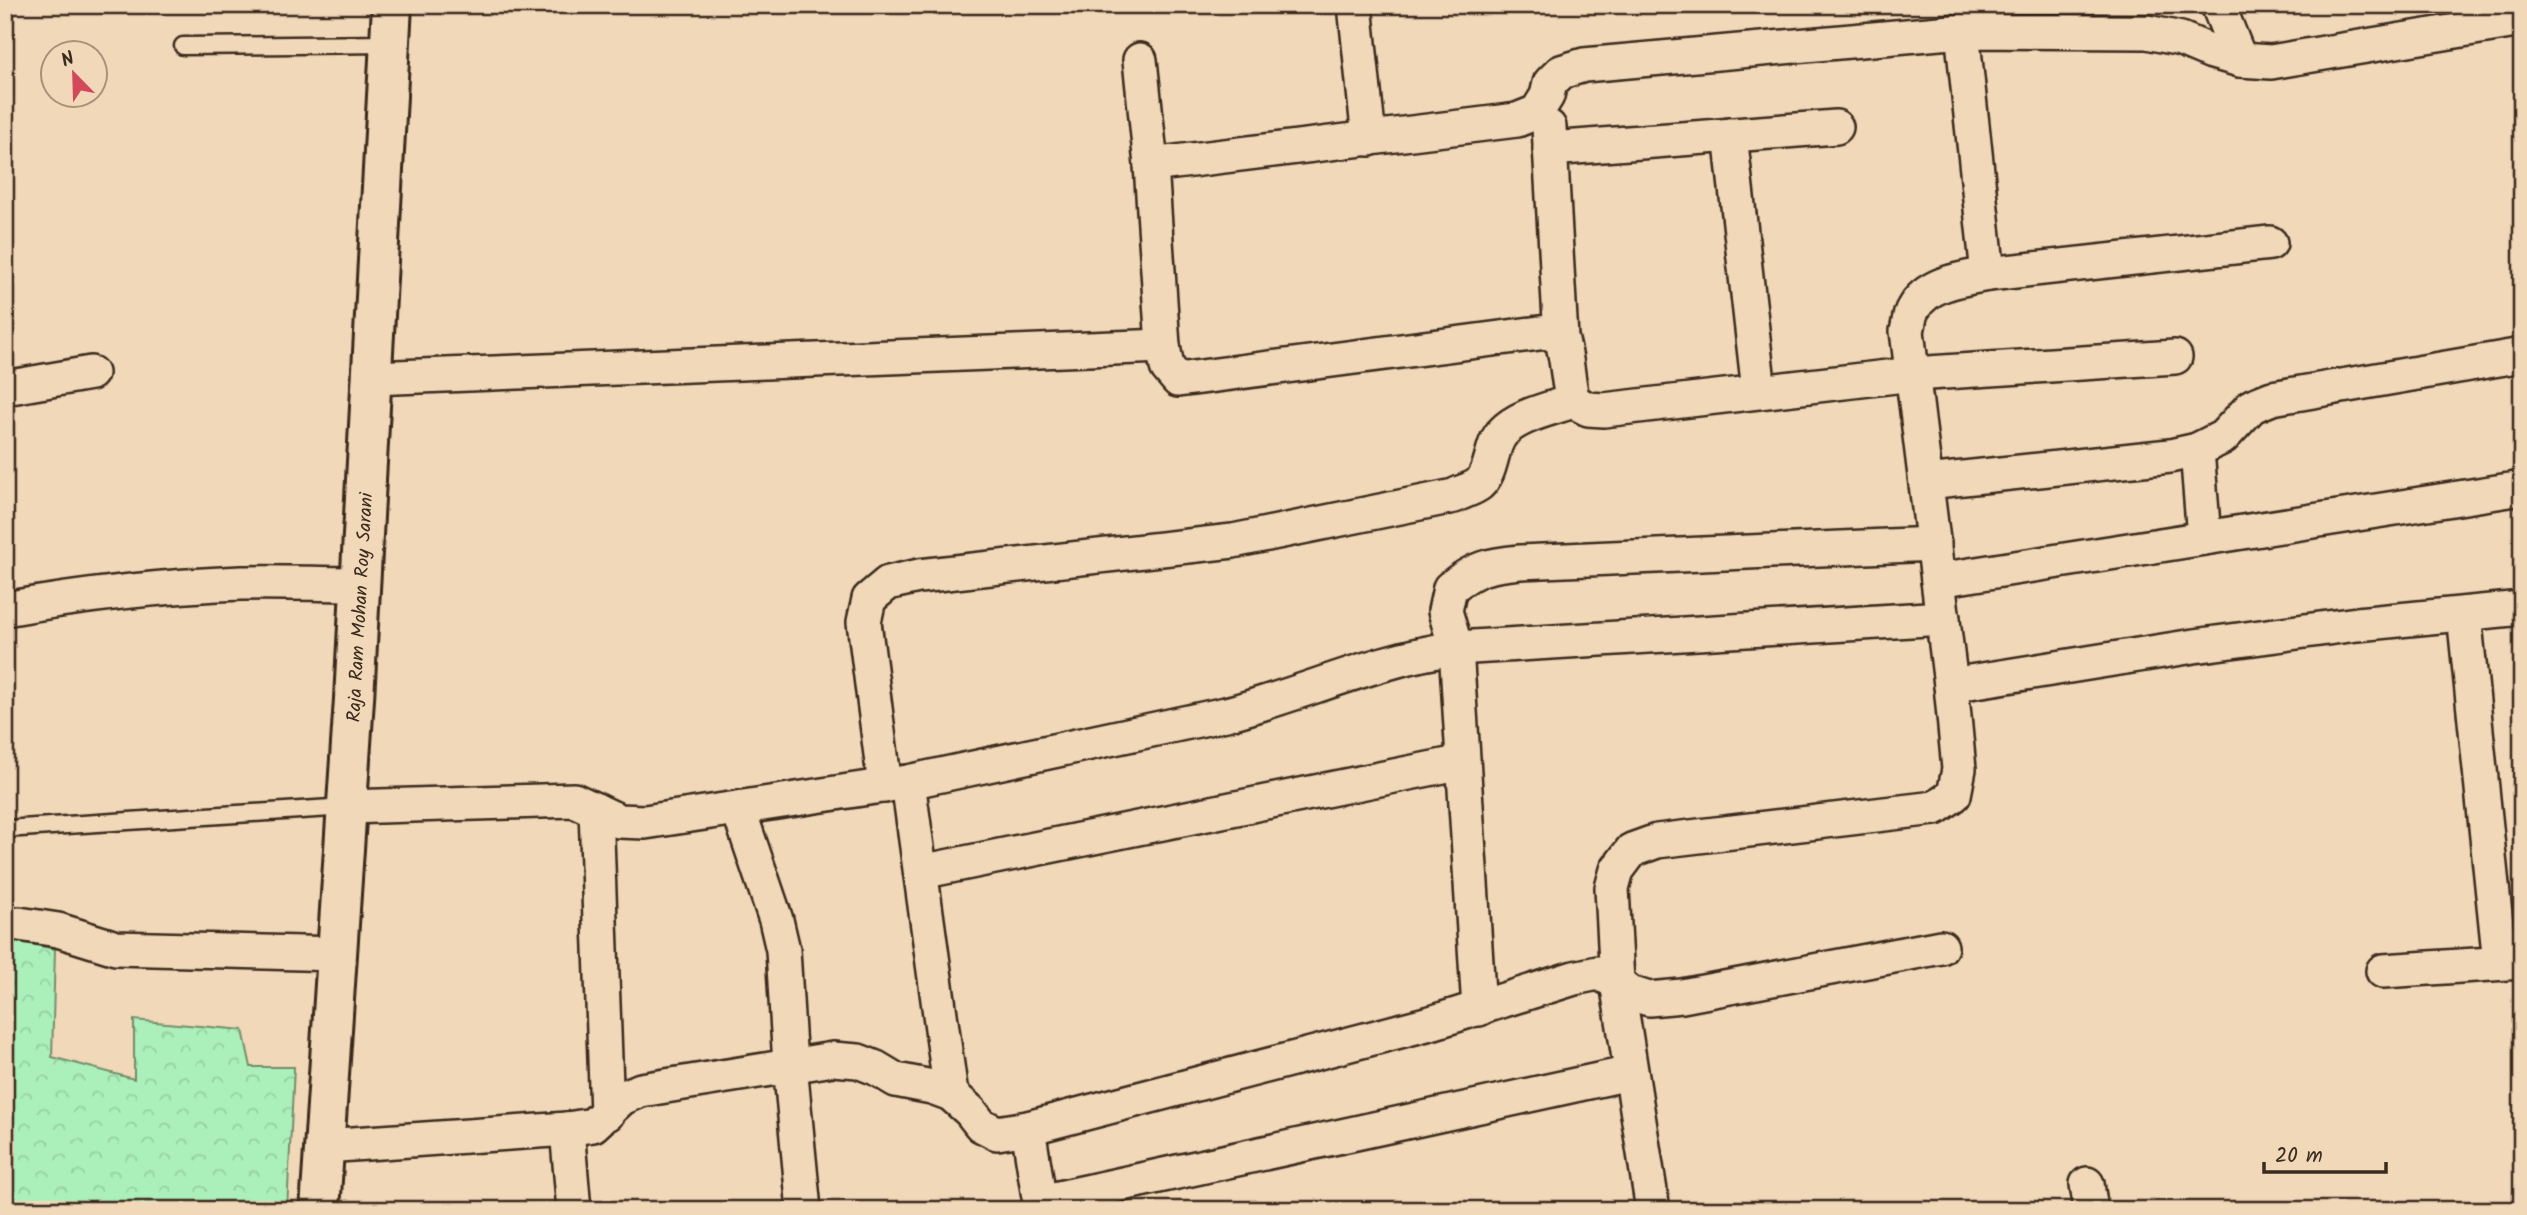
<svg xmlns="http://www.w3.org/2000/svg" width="2527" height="1215" viewBox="0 0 2527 1215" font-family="Kalam,sans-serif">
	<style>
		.forest { fill: url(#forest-crowns); stroke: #738d6c; stroke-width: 2 }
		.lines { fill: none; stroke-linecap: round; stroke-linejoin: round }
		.lane-casing { stroke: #3b2a1e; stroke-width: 21 }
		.street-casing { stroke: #3b2a1e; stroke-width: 38 }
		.secondary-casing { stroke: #3b2a1e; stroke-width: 44 }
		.lane { stroke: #f0d8b8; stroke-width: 16 }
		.street { stroke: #f0d8b8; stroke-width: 33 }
		.secondary { stroke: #f0d8b8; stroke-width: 38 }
		.labels { text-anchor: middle; stroke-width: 6; stroke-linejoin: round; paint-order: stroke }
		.street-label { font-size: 19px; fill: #3b2a1e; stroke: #f0d8b8 }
	</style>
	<defs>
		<pattern id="forest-crowns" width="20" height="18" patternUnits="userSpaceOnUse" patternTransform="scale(1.75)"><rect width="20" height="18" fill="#abf0bb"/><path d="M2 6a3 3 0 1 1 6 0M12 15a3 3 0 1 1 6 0" fill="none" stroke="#94cea0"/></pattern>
	</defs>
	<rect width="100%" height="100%" fill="#f0d8b8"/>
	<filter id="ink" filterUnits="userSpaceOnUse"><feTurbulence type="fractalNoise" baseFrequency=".0143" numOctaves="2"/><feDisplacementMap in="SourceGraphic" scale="14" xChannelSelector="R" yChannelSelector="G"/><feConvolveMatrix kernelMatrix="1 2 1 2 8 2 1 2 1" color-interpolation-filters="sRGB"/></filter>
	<g filter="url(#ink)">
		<!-- forest -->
		<polygon class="forest" points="5,939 55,949 52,1057 134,1079 134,1020 243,1030 251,1067 294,1067 287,1210 5,1210"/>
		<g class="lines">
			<defs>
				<g id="lane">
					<polyline points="183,46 390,44"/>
					<polyline points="5,829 347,807"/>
				</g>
				<g id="street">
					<polyline points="1355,5 1369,139"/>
					<polyline points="2218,5 2240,60"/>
					<polyline points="1962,31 1988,274"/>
					<path d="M1140,60L1151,165L1163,346L1167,367L1178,380L1547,332L1561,338C1568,358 1567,380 1573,401L1588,409L1604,410L1913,374L2175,357"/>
					<polyline points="1549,127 1561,338"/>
					<polyline points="1730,135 1759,391"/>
					<polyline points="1550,149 1836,127"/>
					<polyline points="1151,165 1517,120 1537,112 1547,96 1550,83 1561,72 1584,65 1962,31 2147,32 2181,39 2212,52 2240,60 2271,62 2522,20"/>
					<polyline points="372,378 1163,346"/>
					<polyline points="5,388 91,373"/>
					<polyline points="2197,450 2204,538"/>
					<polyline points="1926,482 2170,456 2197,450 2223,437 2252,406 2272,398 2522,355"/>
					<polyline points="1938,580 2522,488"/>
					<path d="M5,609C83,595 163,586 242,583C281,582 321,584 361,584"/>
					<polyline points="2464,614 2500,963"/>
					<polyline points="1951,685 2194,646 2357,624 2522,608"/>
					<polyline points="908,782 951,1094"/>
					<path d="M885,786L864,622L869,599L888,583L919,576L1233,541L1454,496C1461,492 1473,489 1479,484C1493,471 1490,447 1502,433C1518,415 1551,409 1573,401"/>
					<path d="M347,807L574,800L619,821L645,822L908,782L1226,714C1303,694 1376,659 1456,648L1943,618"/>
					<polyline points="738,808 776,920 783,950 790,1065 804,1210"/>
					<polyline points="596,810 607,1114"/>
					<polyline points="921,872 1463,762"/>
					<polyline points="19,924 58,930 116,948 338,954"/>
					<polyline points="2383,971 2522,962"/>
					<path d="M1479,1009L1456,648L1445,611L1450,588C1475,568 1488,565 1520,562L1934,544"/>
					<polyline points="1028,1128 1041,1210"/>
					<polyline points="567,1129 574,1210"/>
					<polyline points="324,1146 567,1129 593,1125 622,1098 641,1090 833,1059 858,1061 876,1068 896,1080 932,1087 951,1094 970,1111 981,1125 997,1133 1028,1128 1434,1022 1574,978 1598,973 1617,982 1630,993 1649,999 1682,996 1941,947"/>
					<polyline points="2087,1184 2091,1210"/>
					<polyline points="1040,1202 1630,1073"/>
					<path d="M1653,1210L1617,982L1612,888L1617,870L1632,850L1657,841L1935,808L1954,795L1959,769L1951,685L1907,331C1909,325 1909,315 1913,309C1927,283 1961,279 1988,274L2270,243"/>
				</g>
				<g id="secondary">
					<path id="s1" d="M320,1210L354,699L392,5"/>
				</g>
			</defs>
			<!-- lane casing -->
			<use href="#lane" class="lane-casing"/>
			<!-- street casing -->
			<use href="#street" class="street-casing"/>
			<!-- secondary casing -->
			<use href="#secondary" class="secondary-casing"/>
			<!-- lane -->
			<use href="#lane" class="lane"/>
			<!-- street -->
			<use href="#street" class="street"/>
			<!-- secondary -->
			<use href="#secondary" class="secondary"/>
		</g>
	</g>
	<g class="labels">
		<!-- street labels -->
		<g class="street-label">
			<text dy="7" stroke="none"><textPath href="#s1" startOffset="604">Raja Ram Mohan Roy Sarani</textPath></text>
		</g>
	</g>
	<!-- margin -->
	<rect width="2527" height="1215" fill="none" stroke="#f0d8b8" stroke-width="28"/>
	<rect x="14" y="14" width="2499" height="1187" fill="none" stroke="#3b2a1e" stroke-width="2.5" filter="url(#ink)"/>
	<!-- north arrow -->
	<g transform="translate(74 74) rotate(337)"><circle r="33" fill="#f0d8b8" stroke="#a8927a" stroke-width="2"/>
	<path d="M0-5L12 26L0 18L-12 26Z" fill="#d1495b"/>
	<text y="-10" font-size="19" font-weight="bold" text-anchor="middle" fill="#3b2a1e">N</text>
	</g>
	<!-- scale -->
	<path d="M2264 1162v10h122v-10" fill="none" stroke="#3b2a1e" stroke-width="3.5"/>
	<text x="2275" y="1162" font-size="21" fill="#3b2a1e" stroke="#f0d8b8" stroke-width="5" paint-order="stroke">20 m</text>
</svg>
